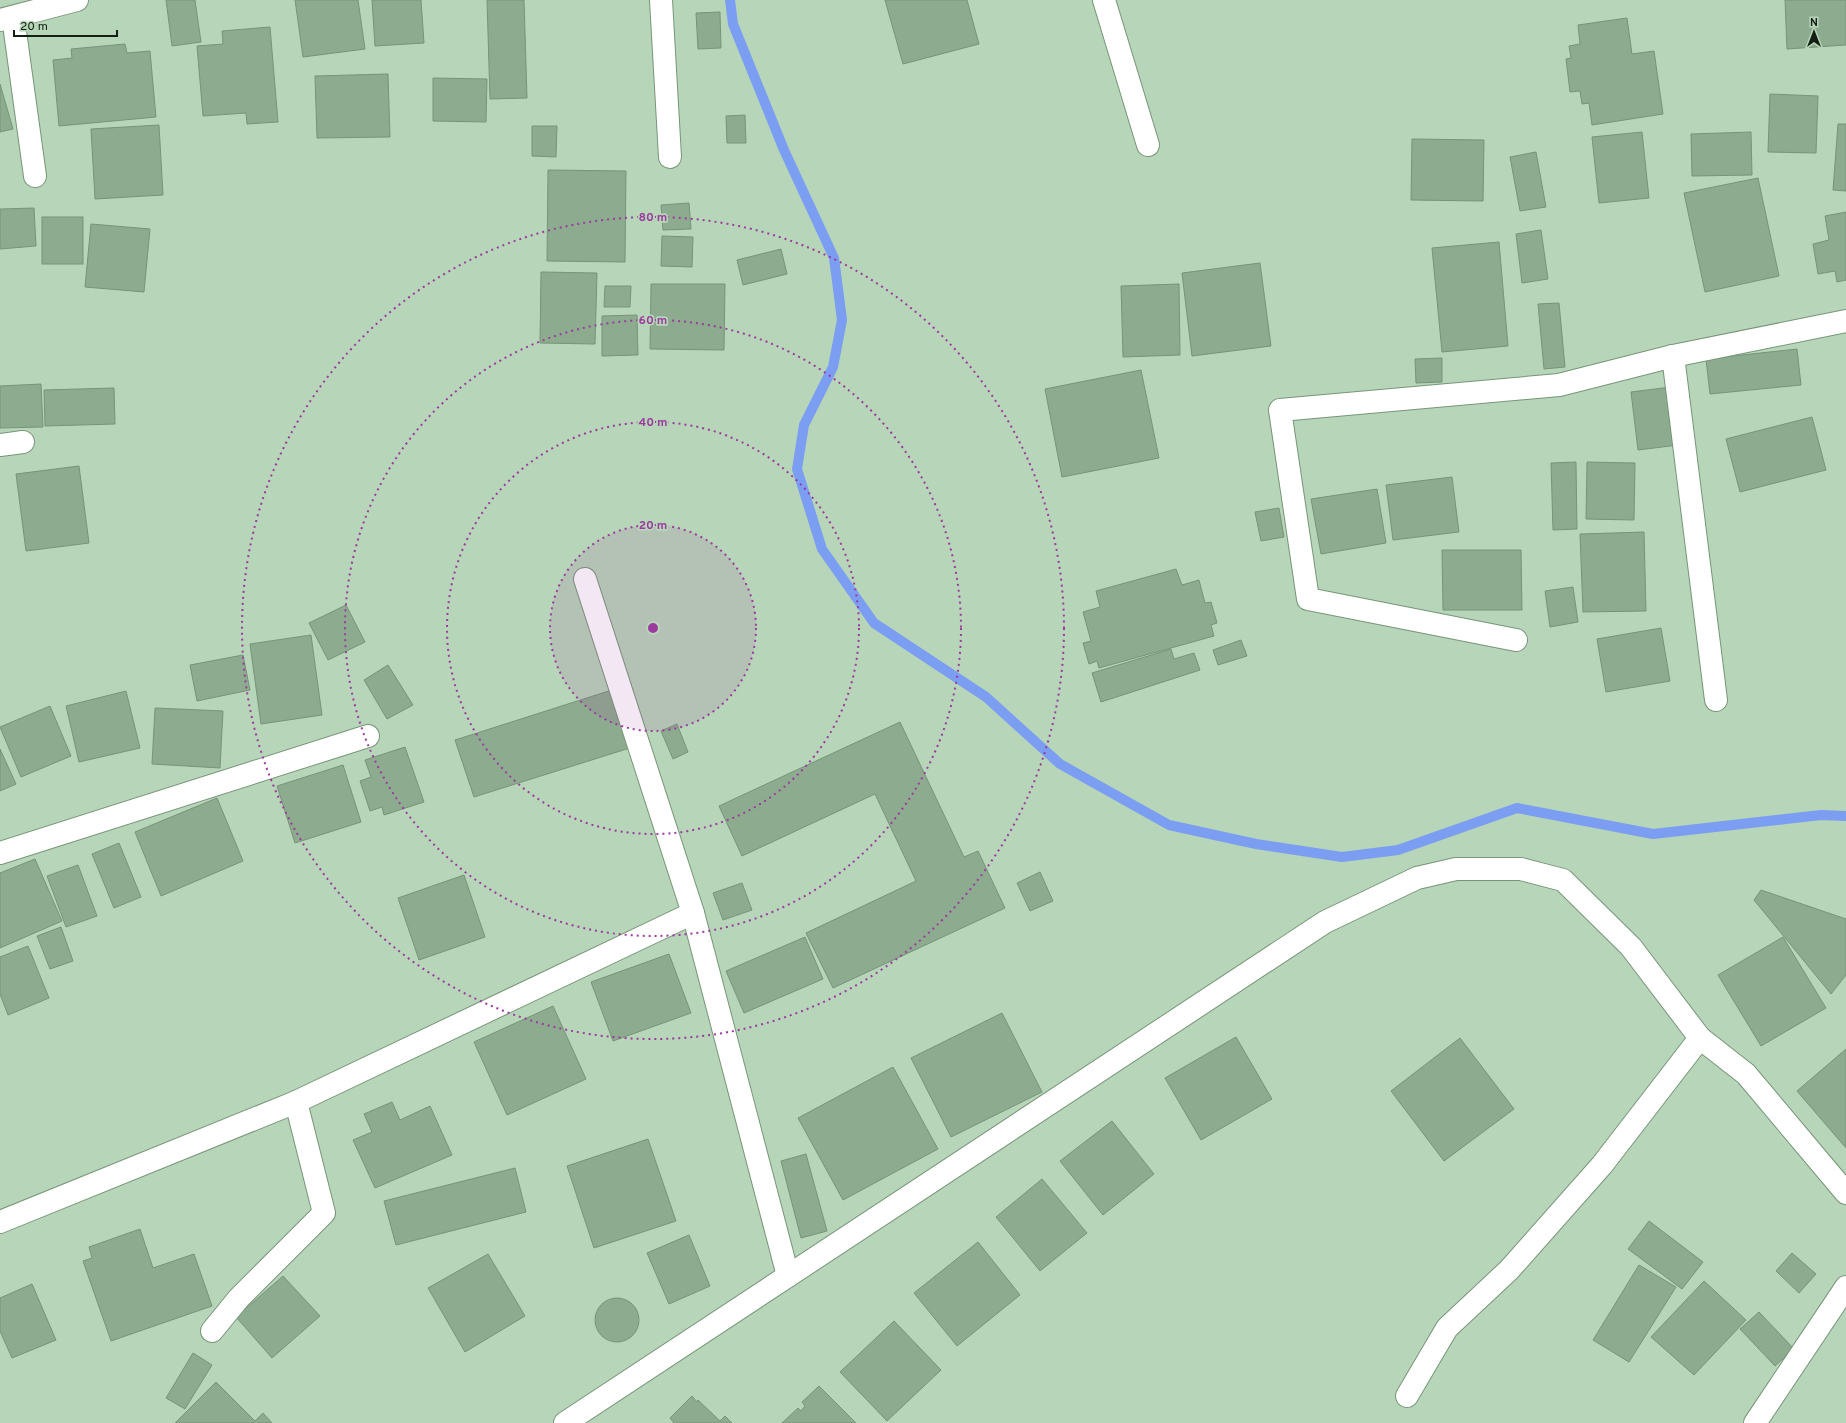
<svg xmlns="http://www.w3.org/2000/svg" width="1846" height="1423" viewBox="0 0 1846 1423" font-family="Overpass,sans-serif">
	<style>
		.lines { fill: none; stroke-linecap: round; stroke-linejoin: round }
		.stream { stroke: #7b9ef3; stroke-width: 10 }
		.building { fill: #8dab8e; stroke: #779479 }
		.minor-casing { stroke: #789579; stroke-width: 24 }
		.minor { stroke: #fff; stroke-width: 22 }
		.ring { fill: none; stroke: #9c3aa0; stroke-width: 2; stroke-dasharray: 2 4 }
		.centre { fill: #9c3aa0; stroke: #b7d5b8; stroke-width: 2 }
		.ring-label { font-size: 12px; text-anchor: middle; font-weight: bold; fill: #9c3aa0; stroke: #b7d5b8; stroke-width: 3.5; stroke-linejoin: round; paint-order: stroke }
	</style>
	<rect width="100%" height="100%" fill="#b7d5b8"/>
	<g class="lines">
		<!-- stream -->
		<polyline class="stream" points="730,0 733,24 784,150 834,258 842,320 833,367 804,425 797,469 822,549 874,623 986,697 1060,764 1169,825 1256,844 1342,857 1398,850 1517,808 1653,834 1821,815 1846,816"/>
	</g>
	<!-- building -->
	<g class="building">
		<polygon points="166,0 195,0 201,42 172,46"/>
		<polygon points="295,0 358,0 365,49 303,57"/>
		<polygon points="372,0 421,0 424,43 375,46"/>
		<polygon points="487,0 524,0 527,98 490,99"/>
		<polygon points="885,0 967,0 979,44 903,64"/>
		<polygon points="1785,0 1846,0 1846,45 1787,49"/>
		<polygon points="720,12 721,48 698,49 696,13"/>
		<polygon points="1627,18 1632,54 1654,51 1663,114 1592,125 1589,103 1582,104 1580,91 1570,92 1566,59 1571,58 1569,46 1580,44 1578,25"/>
		<polygon points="270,27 278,122 247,124 246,113 203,116 197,46 223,44 222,31"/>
		<polygon points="125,44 127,53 150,51 156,117 59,126 53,60 72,58 71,49"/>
		<polygon points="388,74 390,137 317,138 315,76"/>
		<polygon points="433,78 487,79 486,122 433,121"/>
		<polygon points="0,84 13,129 0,132"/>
		<polygon points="1770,94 1818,96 1816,153 1768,152"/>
		<polygon points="745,115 746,143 727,143 726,116"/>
		<polygon points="1838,124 1846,124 1846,191 1833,190"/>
		<polygon points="159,125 163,195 95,199 91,129"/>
		<polygon points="532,126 557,126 556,157 532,156"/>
		<polygon points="1642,132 1649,198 1599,203 1592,137"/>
		<polygon points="1751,132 1752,175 1692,176 1691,134"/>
		<polygon points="1412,139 1484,140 1483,201 1411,200"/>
		<polygon points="1536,152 1546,207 1520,211 1510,157"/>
		<polygon points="548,170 626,171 625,262 547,261"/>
		<polygon points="1758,178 1779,276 1705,292 1684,193"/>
		<polygon points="689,203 691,229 663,230 661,205"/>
		<polygon points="34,208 36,246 0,249 0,209"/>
		<polygon points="1846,212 1846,280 1837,282 1835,271 1818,274 1813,244 1829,240 1825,216"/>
		<rect x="42" y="217" width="41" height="47"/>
		<polygon points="91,224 150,229 144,292 85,287"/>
		<polygon points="1541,230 1548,279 1522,283 1516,234"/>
		<polygon points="662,236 693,237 692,267 661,266"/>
		<polygon points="1499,242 1508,346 1442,352 1432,248"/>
		<polygon points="781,249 787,274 743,285 737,260"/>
		<polygon points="1260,263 1271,346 1192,356 1182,273"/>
		<polygon points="541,272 597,273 595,344 540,343"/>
		<polygon points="651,284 725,284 724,350 650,349"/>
		<polygon points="1179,284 1180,355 1123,357 1121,286"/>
		<polygon points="605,286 631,286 630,307 604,307"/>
		<polygon points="1559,303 1565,367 1544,369 1538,304"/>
		<polygon points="637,315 638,355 602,356 602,316"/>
		<polygon points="1797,349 1801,385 1710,394 1706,359"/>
		<polygon points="1442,358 1442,382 1416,383 1415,359"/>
		<polygon points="1141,370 1159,458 1062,477 1045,389"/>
		<polygon points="41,384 43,427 0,428 0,386"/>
		<polygon points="1671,387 1678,445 1638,450 1631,392"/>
		<polygon points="114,388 115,424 45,426 44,390"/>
		<polygon points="1812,417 1826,470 1740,492 1726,439"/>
		<polygon points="1576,462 1577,529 1553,530 1551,463"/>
		<polygon points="1587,462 1635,463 1634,520 1586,519"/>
		<polygon points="79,466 89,543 26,551 16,474"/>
		<polygon points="1452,477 1459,532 1393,540 1386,485"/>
		<polygon points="1377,489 1386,543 1321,554 1311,499"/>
		<polygon points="1279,508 1284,537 1261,541 1255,512"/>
		<polygon points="1644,532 1646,611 1583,612 1580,534"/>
		<polygon points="1442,550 1521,550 1522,610 1443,610"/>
		<polygon points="1176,569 1182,585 1199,580 1205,603 1211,602 1217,623 1211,625 1214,636 1099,668 1097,661 1089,664 1083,643 1091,641 1083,612 1100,607 1096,591"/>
		<polygon points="1573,587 1578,622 1550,627 1545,591"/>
		<polygon points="346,605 365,642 328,660 309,623"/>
		<polygon points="1661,628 1670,681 1606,692 1597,639"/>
		<polygon points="311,635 322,715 261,724 250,644"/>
		<polygon points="1241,640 1247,656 1218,665 1213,650"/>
		<polygon points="1171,649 1174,659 1194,653 1200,670 1101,702 1092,673"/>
		<polygon points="243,655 250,690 197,701 190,665"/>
		<polygon points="388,665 413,705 387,719 364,680"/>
		<polygon points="615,689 633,747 474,797 455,740"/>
		<polygon points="126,691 140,748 79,762 66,706"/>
		<polygon points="50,706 71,756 21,777 0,727"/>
		<polygon points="155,708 223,711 220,768 152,764"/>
		<polygon points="900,722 964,857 978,851 1005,908 833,988 806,933 916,881 875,794 742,856 719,806"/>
		<polygon points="677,724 688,752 673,759 661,731"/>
		<polygon points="405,747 424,802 384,815 382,807 370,811 360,781 371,777 365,760"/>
		<polygon points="0,749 16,784 0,791"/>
		<polygon points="343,765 361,822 295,843 277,786"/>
		<polygon points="217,798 243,861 161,896 135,832"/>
		<polygon points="119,843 141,897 114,908 92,854"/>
		<polygon points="35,859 62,921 0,948 0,873"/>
		<polygon points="78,865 97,916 66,927 47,876"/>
		<polygon points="1040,872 1053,901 1030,911 1017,883"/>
		<polygon points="464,875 485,937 419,960 398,898"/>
		<polygon points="742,883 752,910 723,920 713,893"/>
		<polygon points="1761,890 1846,919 1846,975 1831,994 1754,900"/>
		<polygon points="61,927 73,961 50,969 37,936"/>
		<polygon points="805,937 823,979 744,1013 726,971"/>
		<polygon points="1783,937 1826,1008 1761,1046 1718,975"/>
		<polygon points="28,946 49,998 8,1015 0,994 0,957"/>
		<polygon points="669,954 691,1013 613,1041 591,982"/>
		<polygon points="553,1006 586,1079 507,1115 474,1042"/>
		<polygon points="1002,1013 1042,1092 951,1137 911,1058"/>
		<polygon points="1236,1037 1272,1099 1201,1140 1165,1078"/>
		<polygon points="1460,1038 1514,1109 1444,1161 1391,1091"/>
		<polygon points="1846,1049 1846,1148 1797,1091"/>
		<polygon points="893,1067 938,1149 843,1200 798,1118"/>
		<polygon points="392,1102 400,1120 430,1106 452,1155 375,1188 353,1140 372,1132 364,1114"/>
		<polygon points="1112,1121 1154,1174 1103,1215 1060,1161"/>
		<polygon points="648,1139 676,1221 594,1248 567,1166"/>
		<polygon points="806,1154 827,1231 801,1238 781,1161"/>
		<polygon points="515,1168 526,1212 396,1245 384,1201"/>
		<polygon points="1042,1179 1087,1233 1040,1271 996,1217"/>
		<polygon points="1649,1221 1703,1262 1682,1289 1628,1249"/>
		<polygon points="140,1229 153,1268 194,1254 212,1306 111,1341 83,1261 92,1258 89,1247"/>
		<polygon points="689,1235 710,1286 669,1304 647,1253"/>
		<polygon points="978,1242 1020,1295 957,1346 914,1293"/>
		<polygon points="1792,1253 1816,1274 1799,1293 1776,1271"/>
		<polygon points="488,1254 525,1316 465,1352 428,1288"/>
		<polygon points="1639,1265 1676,1287 1629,1362 1593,1340"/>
		<polygon points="283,1276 320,1316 272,1358 236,1317"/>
		<polygon points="1704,1281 1746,1320 1694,1375 1651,1337"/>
		<polygon points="32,1284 56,1340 12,1358 0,1331 0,1298"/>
		<circle cx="617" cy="1320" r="22"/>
		<polygon points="1759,1312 1794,1349 1775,1366 1740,1329"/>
		<polygon points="894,1321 941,1370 887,1421 840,1372"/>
		<polygon points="193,1353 212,1365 185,1409 166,1398"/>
		<polygon points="216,1382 255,1421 263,1413 272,1423 175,1423"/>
		<polygon points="819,1386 856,1423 782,1423 798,1408 801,1411 805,1406 802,1402"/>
		<polygon points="692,1396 697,1402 698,1400 720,1421 725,1416 732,1423 674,1423 670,1418"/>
	</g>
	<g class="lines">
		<defs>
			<g id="minor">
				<polyline points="661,0 670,157"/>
				<polyline points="1104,0 1148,145"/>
				<polyline points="13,17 35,176"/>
				<polyline points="0,20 77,0"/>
				<polyline points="1673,356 1716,700"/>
				<polyline points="0,445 23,442"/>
				<polyline points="585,579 693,913 788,1276"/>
				<polyline points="1516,640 1308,599 1280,410 1559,385 1673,356 1846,321"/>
				<polyline points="0,853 368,736"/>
				<polyline points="0,1222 296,1102 693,913"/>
				<polyline points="212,1331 239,1298 324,1213 296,1102"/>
				<polyline points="1407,1396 1447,1328 1509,1270 1602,1165 1700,1038"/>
				<polyline points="565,1423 1325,922 1417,878 1456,869 1521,869 1563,880 1631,947 1700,1038 1746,1074 1846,1193"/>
				<polyline points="1755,1423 1846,1287"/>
			</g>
		</defs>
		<!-- minor casing -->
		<use href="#minor" class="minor-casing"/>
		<!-- minor -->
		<use href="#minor" class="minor"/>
	</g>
	<!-- distance rings -->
	<circle cx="653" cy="628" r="103" fill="#9c3aa0" fill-opacity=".12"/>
	<g class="ring">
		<circle cx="653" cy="628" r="103"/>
		<circle cx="653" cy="628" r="206"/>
		<circle cx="653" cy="628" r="308"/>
		<circle cx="653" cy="628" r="411"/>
	</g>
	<circle cx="653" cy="628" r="6" class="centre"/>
	<g class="ring-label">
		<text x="653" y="221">80 m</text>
		<text x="653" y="324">60 m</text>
		<text x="653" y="426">40 m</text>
		<text x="653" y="529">20 m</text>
	</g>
	<!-- north arrow -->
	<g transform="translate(1814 32)" stroke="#b7d5b8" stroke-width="3" paint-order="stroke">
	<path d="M0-3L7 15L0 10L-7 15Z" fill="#141f15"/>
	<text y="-6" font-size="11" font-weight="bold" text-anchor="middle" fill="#141f15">N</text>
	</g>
	<!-- scale -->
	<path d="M14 30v6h103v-6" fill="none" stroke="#141f15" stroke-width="2"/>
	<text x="20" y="30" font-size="12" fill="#141f15" stroke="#b7d5b8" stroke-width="3" paint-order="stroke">20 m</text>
</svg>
